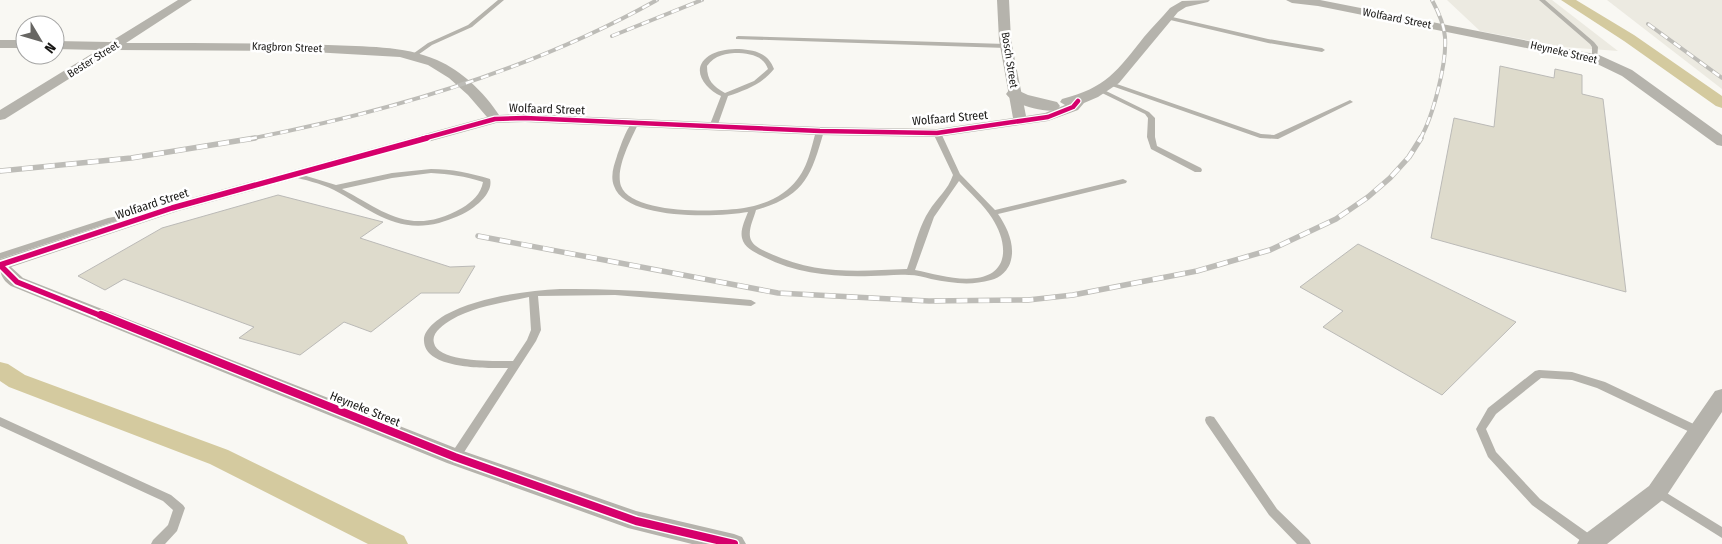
<svg xmlns="http://www.w3.org/2000/svg" width="1722" height="544" viewBox="0 0 1722 544" font-family="'Fira Sans Condensed',sans-serif">
	<style>
		.built { fill: #eceae1 }
		.lines { fill: none; stroke-linecap: round; stroke-linejoin: round }
		.canal { fill: #d4ca9f; fill-rule: evenodd }
		.building { fill: #dedbcc; stroke: #bbbab7 }
		.service { fill: #b5b3ac; fill-rule: evenodd }
		.minor { fill: #b5b3ac; fill-rule: evenodd }
		.tertiary { fill: #b5b3ac; fill-rule: evenodd }
		.rail-far1-casing { stroke: #bdbcb7; stroke-width: 4 }
		.rail-casing { stroke: #bdbcb7; stroke-width: 5.5 }
		.rail-far1 { stroke: #fff; stroke-width: 2.5; stroke-dasharray: 8; stroke-linecap: butt }
		.rail { stroke: #fff; stroke-width: 4; stroke-dasharray: 11; stroke-linecap: butt }
		.cycleway-far2-casing { stroke: #fff; stroke-width: 7 }
		.cycleway-far1-casing { stroke: #fff; stroke-width: 9 }
		.cycleway-casing { stroke: #fff; stroke-width: 11 }
		.cycleway-far2 { stroke: #d6006c; stroke-width: 4.5 }
		.cycleway-far1 { stroke: #d6006c; stroke-width: 5.5 }
		.cycleway { stroke: #d6006c; stroke-width: 8 }
		.labels { text-anchor: middle; stroke-width: 5; stroke-linejoin: round; paint-order: stroke }
		.far-street-label { font-size: 11px; fill: #191816; stroke: #fff }
		.street-label { font-size: 12px; fill: #191816; stroke: #fff }
	</style>
	<rect width="100%" height="100%" fill="#f9f8f3"/>
	<!-- built -->
	<g class="built">
		<polygon points="1447,0 1552,0 1618,51 1564,47 1480,31"/>
		<polygon points="1607,0 1722,0 1722,89"/>
	</g>
	<g class="lines">
		<!-- canal -->
		<g class="canal">
			<polygon points="1561,0 1576,0 1634,35 1722,96 1722,108 1716,106 1624,41"/>
			<polygon points="0,362 8,364 25,375 228,450 404,536 408,544 368,544 210,464 9,387 0,381"/>
		</g>
	</g>
	<!-- building -->
	<g class="building">
		<polygon points="1500,66 1554,78 1555,69 1582,75 1582,94 1603,99 1626,292 1431,238 1454,118 1494,127"/>
		<polygon points="278,195 383,222 360,238 450,267 475,266 459,293 421,293 371,332 344,322 300,355 239,338 254,327 124,279 105,290 78,276 162,228"/>
		<polygon points="1358,244 1516,322 1442,395 1323,327 1343,311 1300,287"/>
	</g>
	<g class="lines">
		<!-- service -->
		<g class="service">
			<polygon points="498,0 504,0 472,27 432,45 415,57 410,56 428,43 468,25"/>
			<polygon points="1539,0 1545,0 1594,42 1598,47 1597,59 1592,58 1592,47 1590,44"/>
			<polygon points="1168,16 1268,39 1322,48 1325,50 1322,52 1268,43 1166,19 1166,17"/>
			<polygon points="738,36 1006,44 1009,46 1006,48 736,39 736,37"/>
			<path d="M739,49C755,50 768,53 774,69C762,84 746,90 728,96L717,127L713,129H710L709,127L721,96C704,88 688,67 712,54C720,50 730,49 739,49ZM739,53C752,54 763,56 768,69L754,81L725,93C713,86 707,81 707,66C715,55 726,53 739,53Z"/>
			<polygon points="1111,82 1261,134 1274,135 1348,101 1350,100 1353,102 1278,139 1260,138 1109,85 1108,84"/>
			<polygon points="1102,89 1149,112 1155,118 1155,137 1157,146 1201,168 1202,170 1201,172 1195,172 1151,149 1147,137 1148,118 1145,114 1100,92 1100,90"/>
			<path d="M634,122L638,124C631,140 615,168 621,186C632,215 719,212 744,208C757,206 772,201 783,193C806,177 809,156 816,131L820,129H823L824,131C811,176 805,196 756,210C754,218 747,231 751,240C754,247 763,250 769,253C816,275 857,271 907,269C914,250 918,228 929,211C937,198 948,190 953,175L933,133L934,131H937L941,133L960,174L995,210L1123,179L1127,181L1126,183L998,214C1007,227 1015,244 1011,260C1009,270 1000,278 991,280C970,286 952,283 931,279C924,277 916,275 909,275C896,274 883,276 871,276C833,277 798,274 764,257C756,253 744,248 742,238C740,230 745,220 748,212C719,217 626,221 614,186C610,176 614,165 617,156C620,148 627,125 634,122ZM959,181C970,193 984,205 992,218C1007,241 1011,273 977,278C956,281 935,274 915,270L934,217Z"/>
			<path d="M431,169C452,169 470,173 490,179C493,190 482,201 474,207C464,215 451,219 439,223C395,234 370,209 334,190C320,183 305,180 290,176L289,174L293,172L336,185L392,173ZM431,173C449,174 465,176 483,182C481,194 472,202 462,208C411,237 385,212 342,189L392,178Z"/>
			<polygon points="149,210 153,212 152,214 113,222 0,259 0,253 108,218"/>
			<path d="M560,289C624,288 687,294 751,300L756,303L751,306L615,295L538,296L541,330L536,341L459,460L455,461L451,460L450,457L451,454L508,368C488,368 425,370 424,341C423,330 437,320 445,315C478,297 524,291 560,289ZM529,297L531,330L527,340L513,361C497,361 438,363 434,343C431,333 443,325 451,320C474,306 503,303 529,297Z"/>
			<polygon points="1539,370 1572,372 1605,382 1702,428 1703,431 1702,434 1698,435 1694,434 1597,388 1572,380 1541,378 1496,414 1486,429 1496,452 1540,499 1595,538 1597,542 1596,544 1585,544 1532,505 1488,457 1476,429 1488,408 1535,371"/>
			<polygon points="1210,416 1214,417 1277,509 1309,540 1311,544 1297,544 1269,515 1206,423 1205,420 1206,417"/>
			<polygon points="0,417 171,495 183,505 185,508 177,531 165,544 151,544 153,540 168,525 173,510 163,501 0,426"/>
			<polygon points="1657,487 1722,527 1722,538 1653,495 1651,492 1653,489"/>
		</g>
		<!-- minor -->
		<g class="minor">
			<path d="M178,0H192L126,43C194,43 261,43 328,45C364,47 403,45 437,60C462,71 484,92 499,115L525,114L820,127L937,129L1013,118L999,40L997,0H1009L1011,40L1026,116L1045,113L1065,105L1060,102L1062,99C1106,88 1117,71 1144,37C1152,27 1162,18 1170,8L1182,1L1210,0L1208,2L1186,7L1178,12L1119,83L1098,97L1084,103L1078,110L1048,121L937,137L820,135L525,122L496,123L178,211L11,267L23,278L463,451L636,511L734,534L742,537L746,544H692L628,528L447,463L11,286C0,278 0,272 0,259L166,205L487,117L468,95L449,78L428,65L400,57L295,51L115,50L5,119L0,120V110L98,50L55,49V41L110,42Z"/>
			<polygon points="1286,0 1320,0 1599,55 1632,70 1722,135 1722,146 1717,145 1622,76 1591,61 1318,6 1292,3"/>
			<rect x="0" y="40" width="25" height="8"/>
			<polygon points="1722,389 1722,412 1665,498 1607,544 1577,544 1581,537 1649,486 1715,391"/>
		</g>
		<!-- tertiary -->
		<path class="tertiary" d="M1015,89L1028,95L1057,102L1060,106L1057,110C1045,113 1014,105 1006,94L1009,90Z"/>
		<defs>
			<g id="rail-far1">
				<polyline points="1648,24 1722,78"/>
				<polyline points="612,36 702,0"/>
				<path d="M249,139C389,112 532,70 657,0"/>
				<path d="M1420,139C1433,117 1447,63 1445,37C1444,24 1438,11 1432,0"/>
			</g>
			<g id="rail">
				<polyline points="0,171 131,158 255,138"/>
				<polyline points="478,236 778,293 929,301 1028,300 1073,295 1197,271 1270,250 1336,219 1368,197 1390,178 1409,157 1421,138"/>
			</g>
		</defs>
		<!-- rail-far1 casing -->
		<use href="#rail-far1" class="rail-far1-casing"/>
		<!-- rail casing -->
		<use href="#rail" class="rail-casing"/>
		<!-- rail-far1 -->
		<use href="#rail-far1" class="rail-far1"/>
		<!-- rail -->
		<use href="#rail" class="rail"/>
		<defs>
			<polyline id="cycleway-far2" points="422,139 495,119 525,118 820,131 937,133 1048,117 1073,107 1078,101"/>
			<g id="cycleway-far1">
				<polyline points="0,265 172,208 427,138"/>
				<polyline points="0,265 17,282 104,317"/>
			</g>
			<polyline id="cycleway" points="101,315 455,457 636,521 734,544"/>
		</defs>
		<!-- cycleway-far2 casing -->
		<use href="#cycleway-far2" class="cycleway-far2-casing"/>
		<!-- cycleway-far1 casing -->
		<use href="#cycleway-far1" class="cycleway-far1-casing"/>
		<!-- cycleway casing -->
		<use href="#cycleway" class="cycleway-casing"/>
		<!-- cycleway-far2 -->
		<use href="#cycleway-far2" class="cycleway-far2"/>
		<!-- cycleway-far1 -->
		<use href="#cycleway-far1" class="cycleway-far1"/>
		<!-- cycleway -->
		<use href="#cycleway" class="cycleway"/>
	</g>
	<g class="labels">
		<!-- far-street labels -->
		<g class="far-street-label">
			<text transform="translate(1397 18) rotate(11)" y="4">Wolfaard Street</text>
			<text transform="translate(287 47) rotate(2)" y="4">Kragbron Street</text>
			<text transform="translate(1564 52) rotate(13)" y="4">Heyneke Street</text>
			<text transform="translate(93 59) rotate(-32)" y="4">Bester Street</text>
			<text transform="translate(1010 60) rotate(81)" y="4">Bosch Street</text>
		</g>
		<!-- street labels -->
		<g class="street-label">
			<text transform="translate(547 109) rotate(2)" y="4">Wolfaard Street</text>
			<text transform="translate(950 118) rotate(-5)" y="4">Wolfaard Street</text>
			<text transform="translate(152 204) rotate(-18)" y="4">Wolfaard Street</text>
			<text transform="translate(365 409) rotate(22)" y="4">Heyneke Street</text>
		</g>
	</g>
	<!-- north arrow -->
	<g transform="translate(40 40) rotate(128)"><circle r="24" fill="#ffffff" stroke="#a3a3a2"/>
	<path d="M0-4L9 19L0 12L-9 19Z" fill="#676663"/>
	<text y="-8" font-size="14" font-weight="bold" text-anchor="middle" fill="#191816">N</text>
	</g>
</svg>
